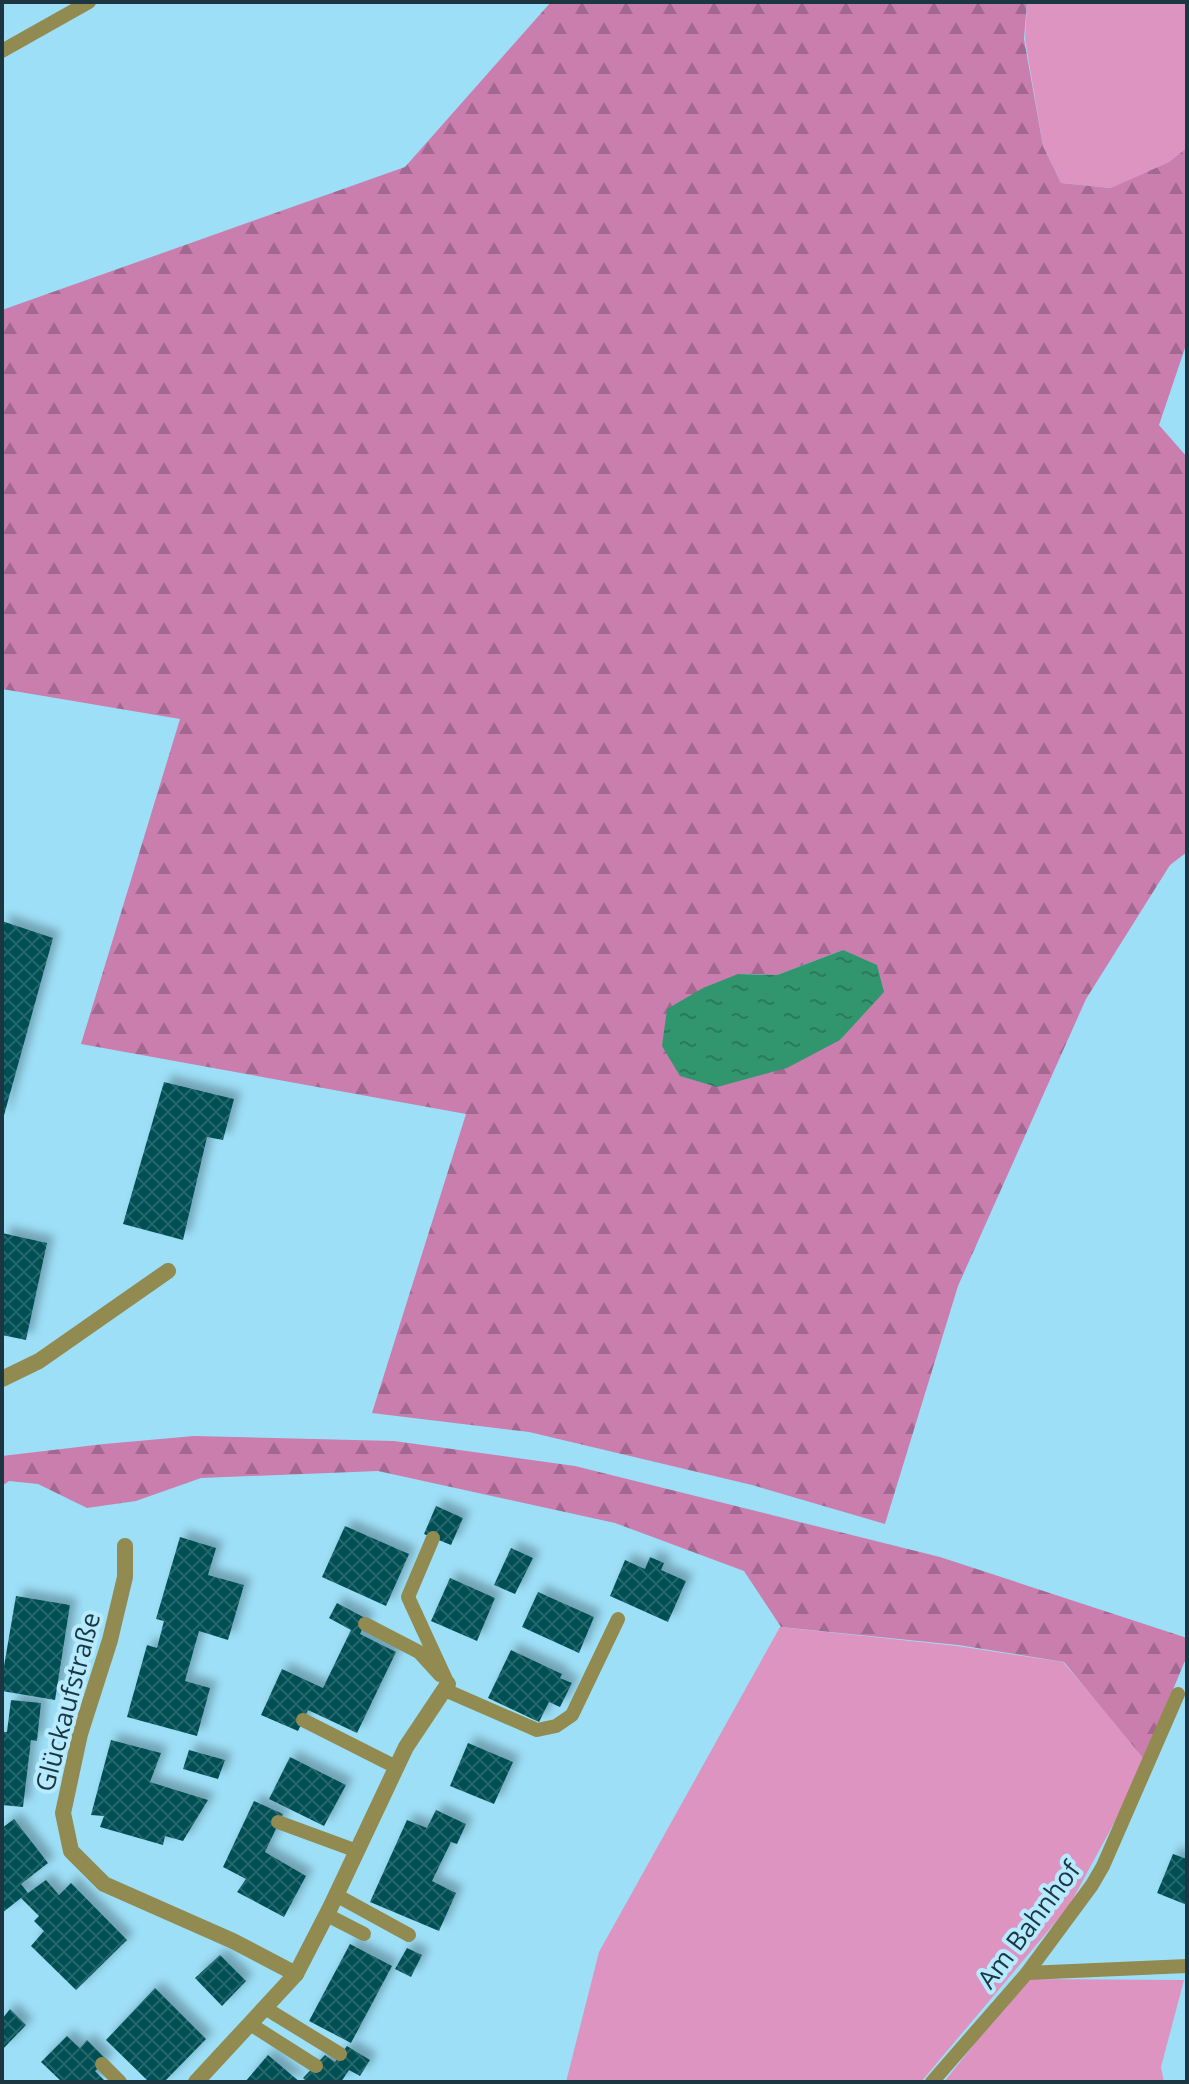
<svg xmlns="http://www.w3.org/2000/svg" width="1189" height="2084" viewBox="0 0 1189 2084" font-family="'Open Sans',sans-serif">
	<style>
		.green { fill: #dd94c1 }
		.forest { fill: url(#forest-firs); fill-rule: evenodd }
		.water { fill: url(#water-ripples) }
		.building { fill: url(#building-cross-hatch); filter: url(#shadow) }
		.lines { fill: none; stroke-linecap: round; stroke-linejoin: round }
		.lane { stroke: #918a51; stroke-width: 14 }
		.street { stroke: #918a51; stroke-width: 16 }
		.labels { text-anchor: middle; stroke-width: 8; stroke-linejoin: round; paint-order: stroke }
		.street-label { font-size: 26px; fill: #1b3640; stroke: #b6eafe }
	</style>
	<defs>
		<pattern id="forest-firs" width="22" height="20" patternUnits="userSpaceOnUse" patternTransform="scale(2)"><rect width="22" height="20" fill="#ca7eae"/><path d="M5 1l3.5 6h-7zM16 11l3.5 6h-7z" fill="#a3688f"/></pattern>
		<pattern id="water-ripples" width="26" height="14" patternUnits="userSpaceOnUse" patternTransform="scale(2)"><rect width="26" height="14" fill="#31966d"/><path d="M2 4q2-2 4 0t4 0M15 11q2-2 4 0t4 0" fill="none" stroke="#297b5b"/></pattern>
		<pattern id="building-cross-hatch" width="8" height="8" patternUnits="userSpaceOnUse" patternTransform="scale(2)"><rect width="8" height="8" fill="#004f54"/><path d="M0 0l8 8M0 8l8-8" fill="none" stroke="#25666b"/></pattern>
		<filter id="shadow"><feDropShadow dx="7" dy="-7" stdDeviation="4" flood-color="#0004"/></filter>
	</defs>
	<rect width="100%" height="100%" fill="#9ddff7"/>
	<!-- green -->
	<g class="green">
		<polygon points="1027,2 1187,2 1187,149 1169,162 1112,188 1061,183 1043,146 1025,39"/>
		<polygon points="780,1627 957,1646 1063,1662 1146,1758 1114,1823 1069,1906 921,2082 566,2082 599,1952"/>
		<polygon points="1026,1979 1184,1980 1161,2067 1164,2082 944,2082"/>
	</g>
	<!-- forest -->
	<g class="forest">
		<path d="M551,2H1027L1024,39L1043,146L1061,183L1111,188L1169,162L1187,148V342L1159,425L1187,457V852L1170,865L1086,999L958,1286L885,1524L752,1485L529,1432L372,1413L466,1114L81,1044L180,719L2,689V310L405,167ZM843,950L858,1019L840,1040L738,974L777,975Z"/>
		<polygon points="194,1436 394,1441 575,1466 940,1557 1187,1638 1187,1656 1144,1759 1064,1662 958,1645 781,1627 744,1571 615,1523 378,1471 201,1478 136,1501 87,1508 38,1484 9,1481 2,1486 2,1456 104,1444"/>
	</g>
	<!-- water -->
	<polygon class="water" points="843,950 877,965 884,992 840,1040 787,1068 717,1087 680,1076 662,1046 667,1009 703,988 738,974 777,975"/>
	<!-- building -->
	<g class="building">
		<polygon points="2,921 53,938 3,1119 2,1119"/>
		<polygon points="164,1082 234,1099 223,1140 207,1137 183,1240 123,1224"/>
		<polygon points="2,1233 47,1243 26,1340 2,1335"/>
		<polygon points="436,1506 463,1518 451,1545 424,1534"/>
		<polygon points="345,1526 409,1554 386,1606 322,1577"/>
		<polygon points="180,1537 216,1548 208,1575 244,1585 228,1640 199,1631 185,1681 210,1688 197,1736 127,1717 147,1645 157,1648 164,1621 156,1619"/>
		<polygon points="511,1548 533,1558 515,1594 494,1585"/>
		<polygon points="650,1557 664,1563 661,1570 686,1581 668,1622 610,1596 625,1560 645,1569"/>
		<polygon points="450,1578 495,1598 477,1641 431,1621"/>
		<polygon points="538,1592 594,1617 579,1653 522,1627"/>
		<polygon points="16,1596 70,1605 55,1700 2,1691 2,1678"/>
		<polygon points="337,1603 367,1619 360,1634 396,1652 357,1733 308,1710 298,1731 261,1715 282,1669 323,1688 351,1630 329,1618"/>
		<polygon points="511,1650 562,1674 560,1678 572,1683 560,1707 549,1702 539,1722 488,1698"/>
		<polygon points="11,1700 41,1703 37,1741 31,1740 23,1807 2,1805 2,1732 7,1732"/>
		<polygon points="111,1740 161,1753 150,1782 208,1800 183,1841 165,1836 163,1845 100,1827 104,1816 91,1815"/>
		<polygon points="468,1743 513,1762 494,1804 450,1786"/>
		<polygon points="189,1750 225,1760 218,1779 183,1769"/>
		<polygon points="290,1757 346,1785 324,1826 269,1799"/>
		<polygon points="254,1801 283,1814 265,1852 306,1876 284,1917 237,1892 246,1879 223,1867"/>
		<polygon points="436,1810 466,1824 457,1844 451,1842 432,1881 456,1893 439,1931 370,1902 407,1820 427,1828"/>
		<polygon points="14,1819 48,1863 21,1884 28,1893 46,1880 59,1895 71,1883 127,1940 76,1990 31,1946 44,1931 34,1921 39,1916 21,1898 2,1913 2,1828"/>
		<polygon points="1173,1854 1187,1859 1187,1905 1157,1893"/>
		<polygon points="350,1944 392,1966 351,2043 309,2021"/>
		<polygon points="407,1948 422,1955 411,1977 395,1969"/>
		<polygon points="220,1955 246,1981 222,2006 195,1978"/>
		<polygon points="155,1988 206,2039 164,2082 149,2082 106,2040"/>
		<polygon points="10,2009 26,2025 2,2050 2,2019"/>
		<polygon points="67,2036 80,2048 87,2040 107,2060 95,2071 106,2082 62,2082 41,2062"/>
		<polygon points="347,2046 370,2060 360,2076 349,2070 341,2082 307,2082 303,2078 325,2055 335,2062"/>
		<polygon points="268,2055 300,2082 245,2082"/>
	</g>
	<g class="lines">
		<!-- lane -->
		<g class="lane">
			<polyline points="2,51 89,2"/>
			<polyline points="433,1538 408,1597 448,1684"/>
			<polyline points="365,1624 419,1652 440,1675"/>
			<polyline points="445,1690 537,1730 556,1726 572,1715 618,1619"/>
			<polyline points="303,1720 396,1767"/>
			<polyline points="278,1822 357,1851"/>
			<polyline points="336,1895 409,1935"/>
			<polyline points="327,1915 364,1934"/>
			<polyline points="1027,1973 1187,1966"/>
			<polyline points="265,2008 340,2054"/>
			<polyline points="250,2024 316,2066"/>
			<polyline points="102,2064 120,2082"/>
			<polyline points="932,2082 1027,1973 1092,1885 1103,1866 1178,1694"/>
		</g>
		<!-- street -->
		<g class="street">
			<polyline points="2,1379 39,1361 168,1271"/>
			<polyline points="125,1546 125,1577 110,1640 80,1734 63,1813 71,1851 104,1884 233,1941 296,1974"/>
			<polyline points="196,2082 296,1974 331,1906 406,1747 448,1684"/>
		</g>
	</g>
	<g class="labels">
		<!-- street labels -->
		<g class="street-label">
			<text transform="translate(68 1702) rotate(-75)" y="9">Glückaufstraße</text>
			<text transform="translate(1029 1925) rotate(-53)" y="9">Am Bahnhof</text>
		</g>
	</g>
	<!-- border -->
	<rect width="1189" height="2084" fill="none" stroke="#1b3640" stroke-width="8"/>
</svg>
